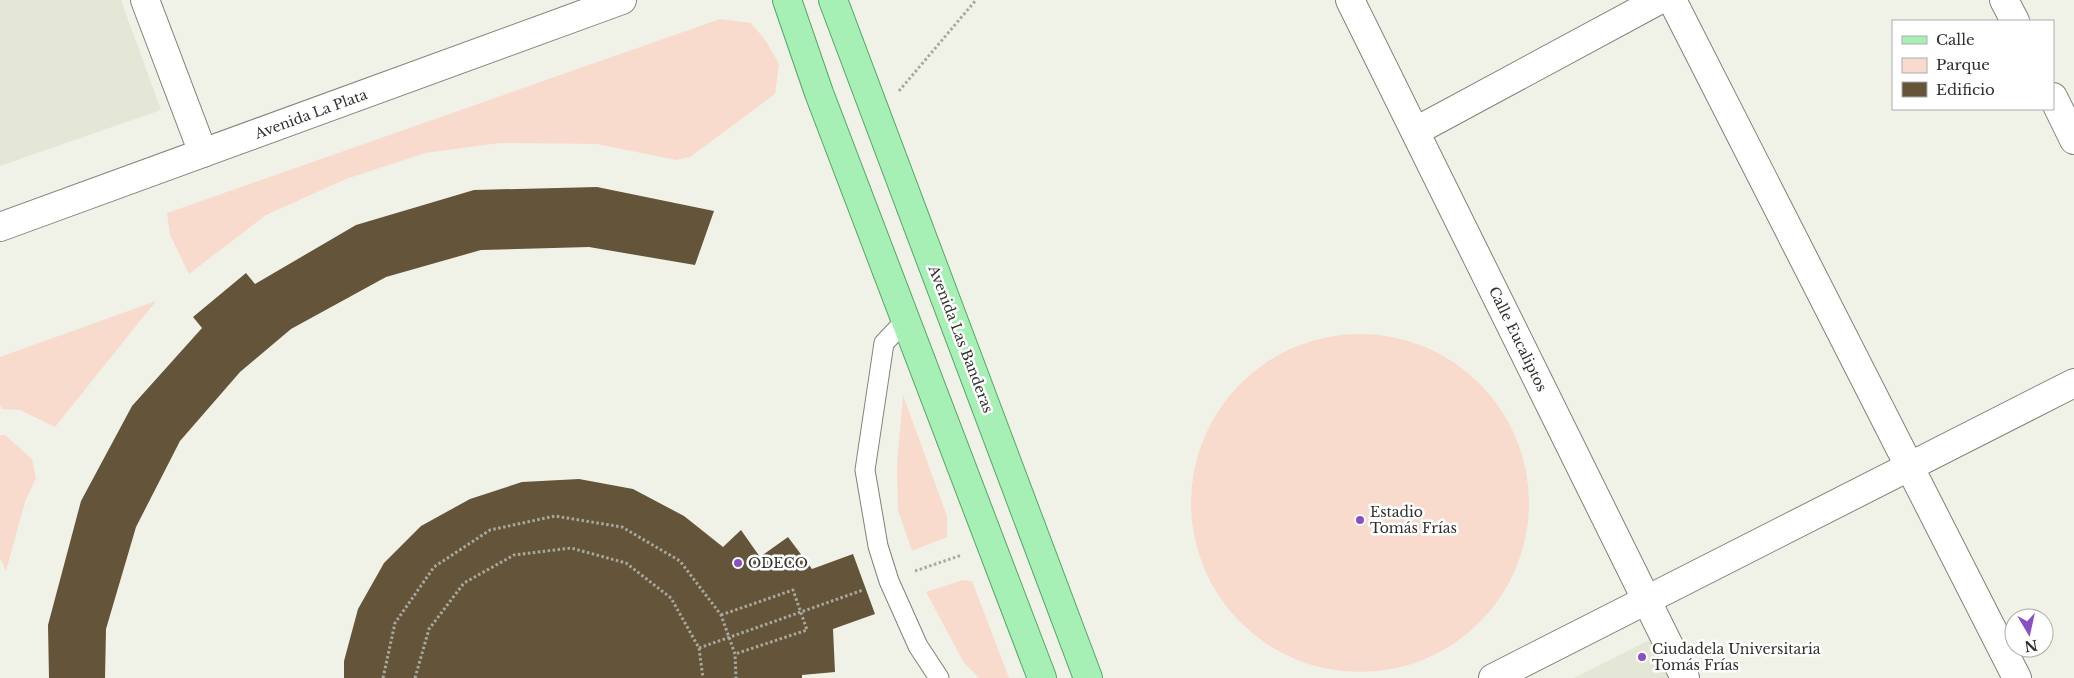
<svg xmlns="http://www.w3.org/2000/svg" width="2074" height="678" viewBox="0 0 2074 678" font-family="'Libre Baskerville',serif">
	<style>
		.built { fill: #e4e7d6 }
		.green { fill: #f9dbcd }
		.building { fill: #645439 }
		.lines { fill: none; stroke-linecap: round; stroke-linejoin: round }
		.lane-casing { stroke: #818279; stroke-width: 21 }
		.street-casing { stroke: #818279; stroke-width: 30 }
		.secondary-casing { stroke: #818279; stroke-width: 30 }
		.primary-casing { stroke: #56a666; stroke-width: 30 }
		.path { stroke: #a7a9a1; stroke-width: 3; stroke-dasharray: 2.5 2.5; stroke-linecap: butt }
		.lane { stroke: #fff; stroke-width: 19 }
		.street { stroke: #fff; stroke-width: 28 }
		.secondary { stroke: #fff; stroke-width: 28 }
		.primary { stroke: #a6f0b6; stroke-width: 28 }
		.poi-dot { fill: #8b4fc5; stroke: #fff; stroke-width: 2 }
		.labels { text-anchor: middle; stroke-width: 5; stroke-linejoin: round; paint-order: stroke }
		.street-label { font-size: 14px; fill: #30302c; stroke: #fff }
		.poi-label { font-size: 14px; fill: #30302c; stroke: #fff; text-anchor: start }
	</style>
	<rect width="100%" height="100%" fill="#f0f2e8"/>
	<!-- built -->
	<g class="built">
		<polygon points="0,0 121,0 161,110 0,166"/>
		<polygon points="1657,636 1678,678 1574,678"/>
	</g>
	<!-- green -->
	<g class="green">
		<polygon points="720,19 751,23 766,41 779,64 775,94 690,157 676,160 597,144 500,143 425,153 346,179 266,215 189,274 170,235 167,213"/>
		<polygon points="156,301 55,427 20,410 2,409 0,405 0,357"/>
		<circle cx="1360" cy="503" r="169"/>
		<polygon points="903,395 947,516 947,537 912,551 898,510 897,465"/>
		<polygon points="0,435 5,435 32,459 36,478 25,502 6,571 0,558"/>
		<polygon points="963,580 972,581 1009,678 979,678 964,663 926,592"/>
	</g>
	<!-- building -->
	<g class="building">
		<polygon points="597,187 714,211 695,265 589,247 481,250 386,277 291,329 240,372 180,441 136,527 106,629 105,678 49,678 48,625 81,501 132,406 202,328 193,317 246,273 255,284 356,225 474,190"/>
		<polygon points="579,479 633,489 684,516 723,547 741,530 760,557 788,537 812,569 853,554 875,614 833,629 835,672 802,675 802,678 344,678 344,661 358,609 384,563 421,526 470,499 522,482"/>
	</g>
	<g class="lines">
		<defs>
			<polyline id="lane" points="906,320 884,343 865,470 878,546 889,581 918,646 939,678"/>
			<g id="street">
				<polyline points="145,0 203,153"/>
				<polyline points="1350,0 1685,678"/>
				<polyline points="1672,0 2017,678"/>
				<polyline points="2004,0 2015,21"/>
				<polyline points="2053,97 2074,140"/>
				<polyline points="1416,131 1659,0"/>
				<polyline points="0,227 622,0"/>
			</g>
			<polyline id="secondary" points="1493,678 2074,383"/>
			<g id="primary">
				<polyline points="787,0 819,93 1042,678"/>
				<polyline points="833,0 1088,678"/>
			</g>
		</defs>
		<!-- lane casing -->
		<use href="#lane" class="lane-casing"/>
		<!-- street casing -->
		<use href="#street" class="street-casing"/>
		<!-- secondary casing -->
		<use href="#secondary" class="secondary-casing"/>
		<!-- primary casing -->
		<use href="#primary" class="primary-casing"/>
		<!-- path -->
		<g class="path">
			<polyline points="899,91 976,0"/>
			<polyline points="915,571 962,555"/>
			<polyline points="721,615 793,590 807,630 735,654"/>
			<polyline points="699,648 863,590"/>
			<polyline points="383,678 395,623 434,567 490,530 555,516 622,527 680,561 721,615 735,654 736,678"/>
			<polyline points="415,678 429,629 464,583 514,555 571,548 626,563 671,598 699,648 703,678"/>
		</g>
		<!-- lane -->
		<use href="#lane" class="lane"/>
		<!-- street -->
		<use href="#street" class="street"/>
		<!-- secondary -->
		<use href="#secondary" class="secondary"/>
		<!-- primary -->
		<use href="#primary" class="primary"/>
	</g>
	<!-- markers -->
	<g class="poi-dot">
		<circle cx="1360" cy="520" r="5"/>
		<circle cx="738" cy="563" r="5"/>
		<circle cx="1642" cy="657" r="5"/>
	</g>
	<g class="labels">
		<!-- street labels -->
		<g class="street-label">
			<text transform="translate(311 114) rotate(-20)" y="5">Avenida La Plata</text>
			<text transform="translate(961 339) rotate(69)" y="5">Avenida Las Banderas</text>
			<text transform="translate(1518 339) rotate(64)" y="5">Calle Eucaliptos</text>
		</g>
		<!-- poi labels -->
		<g class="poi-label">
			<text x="1370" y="517">Estadio<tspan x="1370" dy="16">Tomás Frías</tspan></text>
			<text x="748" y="568">ODECO</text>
			<text x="1652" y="654">Ciudadela Universitaria<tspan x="1652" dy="16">Tomás Frías</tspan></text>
		</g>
	</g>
	<!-- legend -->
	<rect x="1892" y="20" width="162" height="90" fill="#ffffff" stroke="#acacab"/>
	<rect x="1902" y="36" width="25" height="8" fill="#a6f0b6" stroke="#acacab"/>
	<text x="1936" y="45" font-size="15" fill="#30302c">Calle</text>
	<rect x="1902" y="58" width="25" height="15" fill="#f9dbcd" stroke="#acacab"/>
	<text x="1936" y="70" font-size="15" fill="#30302c">Parque</text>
	<rect x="1902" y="82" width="25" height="15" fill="#645439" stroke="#acacab"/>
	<text x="1936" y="95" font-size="15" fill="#30302c">Edificio</text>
	<!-- north arrow -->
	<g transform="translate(2029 633) rotate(171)"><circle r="24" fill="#ffffff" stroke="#acacab"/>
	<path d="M0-4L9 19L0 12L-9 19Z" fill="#8b4fc5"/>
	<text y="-8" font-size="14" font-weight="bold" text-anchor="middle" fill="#30302c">N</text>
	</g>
</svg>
